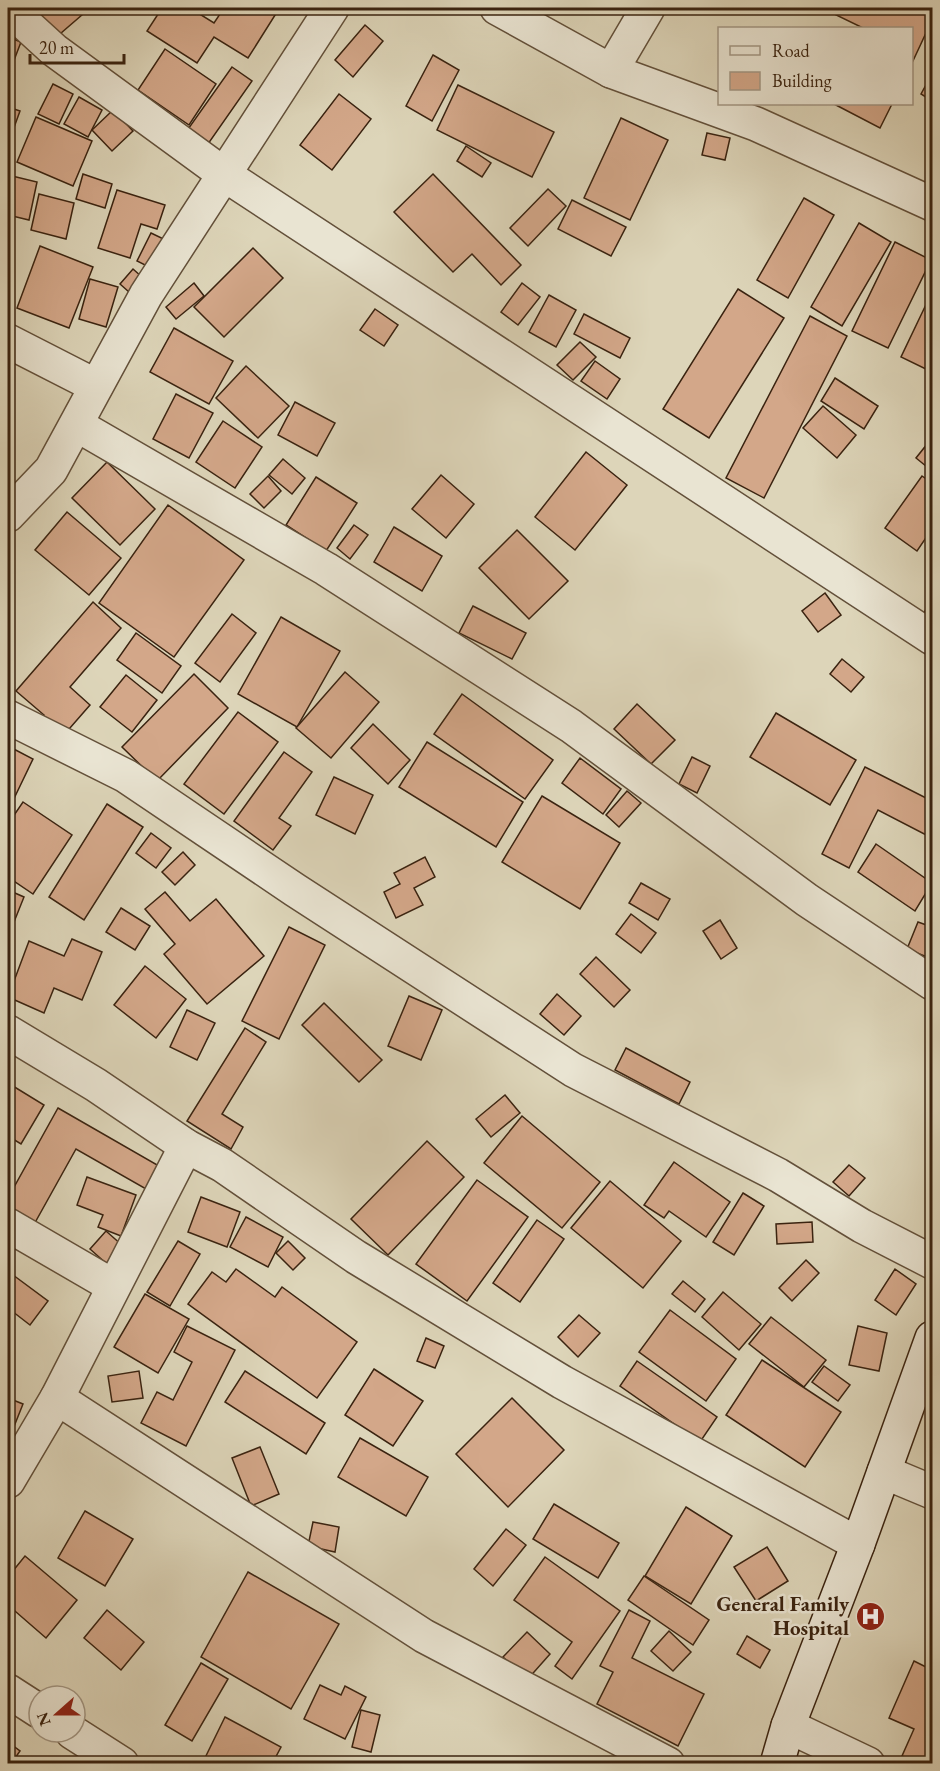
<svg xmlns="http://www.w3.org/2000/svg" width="940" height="1771" viewBox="0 0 940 1771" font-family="'EB Garamond',serif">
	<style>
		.building { fill: #d3a789; stroke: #3a2310; stroke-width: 1.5 }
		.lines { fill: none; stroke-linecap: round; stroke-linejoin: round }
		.street-casing { stroke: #63503a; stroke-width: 36 }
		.secondary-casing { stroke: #3a2310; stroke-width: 36 }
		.street { stroke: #e9e4d2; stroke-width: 33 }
		.secondary { stroke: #e9e4d2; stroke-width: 33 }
		.labels { text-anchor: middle; stroke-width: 5; stroke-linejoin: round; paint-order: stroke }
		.poi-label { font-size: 21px; font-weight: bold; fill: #3a2310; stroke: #e9e4d2; text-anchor: end }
	</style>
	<rect width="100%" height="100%" fill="#ddd5b9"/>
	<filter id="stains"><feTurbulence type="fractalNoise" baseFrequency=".00333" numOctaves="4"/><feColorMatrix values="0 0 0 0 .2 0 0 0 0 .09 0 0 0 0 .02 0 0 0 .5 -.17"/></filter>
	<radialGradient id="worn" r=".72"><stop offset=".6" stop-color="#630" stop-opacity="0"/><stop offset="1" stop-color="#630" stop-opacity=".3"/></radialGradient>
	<!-- building -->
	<g class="building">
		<polygon points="12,8 90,8 46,46"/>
		<polygon points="162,8 190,8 214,23 224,8 270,8 277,12 248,58 214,37 197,63 147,31"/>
		<polygon points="835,8 932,8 932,20 912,63 912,28 863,28 832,13"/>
		<polygon points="365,25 383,41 353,77 335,60"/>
		<polygon points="8,37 21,42 8,76"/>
		<polygon points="165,49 216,84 189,125 138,90"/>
		<polygon points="433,55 459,70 432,121 406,106"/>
		<polygon points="232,67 252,81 201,154 181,139"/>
		<polygon points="932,74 932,101 921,94"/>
		<polygon points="53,84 73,94 59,124 38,114"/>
		<polygon points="458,85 554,132 532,177 437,130"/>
		<polygon points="339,94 371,119 332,170 300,145"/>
		<polygon points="79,97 102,110 88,137 64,124"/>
		<polygon points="834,104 892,104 880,128"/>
		<polygon points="8,107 20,111 8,144"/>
		<polygon points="113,110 133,131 112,151 92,130"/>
		<polygon points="36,117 92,141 73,186 17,162"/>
		<polygon points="621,118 668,140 630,220 584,198"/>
		<polygon points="707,133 730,138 725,160 702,155"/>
		<polygon points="466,146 491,163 482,177 457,161"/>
		<polygon points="83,174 112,184 105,208 76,199"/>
		<polygon points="433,174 521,265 501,285 472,254 453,272 394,212"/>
		<polygon points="8,175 37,182 29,220 8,215"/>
		<polygon points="548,189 566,206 528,246 510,228"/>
		<polygon points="117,190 165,205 157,229 141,224 130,258 98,248"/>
		<polygon points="39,194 74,203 66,239 31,230"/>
		<polygon points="804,198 834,215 788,298 757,280"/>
		<polygon points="572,200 626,227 611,256 558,229"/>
		<polygon points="859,223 891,242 842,326 811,307"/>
		<polygon points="151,233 172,243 159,272 137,261"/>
		<polygon points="895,242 931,260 888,348 852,331"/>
		<polygon points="40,246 93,267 69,328 17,308"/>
		<polygon points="253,248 283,278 224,337 194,307"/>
		<polygon points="133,269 151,285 138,300 120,284"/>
		<polygon points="90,279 118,287 106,327 79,319"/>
		<polygon points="194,283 204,296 176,319 166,307"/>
		<polygon points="522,283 540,297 518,325 501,312"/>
		<polygon points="738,289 784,318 709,438 663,409"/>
		<polygon points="932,292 932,372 901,357"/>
		<polygon points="549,295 576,310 556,347 529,332"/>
		<polygon points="375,309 398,325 384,346 360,330"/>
		<polygon points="584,314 630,338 620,358 574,334"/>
		<polygon points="810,316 847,336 764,498 726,478"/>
		<polygon points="174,328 233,361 209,404 150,372"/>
		<polygon points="580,342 596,357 573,380 557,365"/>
		<polygon points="595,361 620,379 607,399 581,381"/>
		<polygon points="246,366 289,406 258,438 216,398"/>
		<polygon points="835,378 878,406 864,429 821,401"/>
		<polygon points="176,394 213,413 189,458 153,439"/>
		<polygon points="295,402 335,423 317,456 278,435"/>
		<polygon points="823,406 856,435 837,458 803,428"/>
		<polygon points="223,421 262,447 235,488 196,462"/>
		<polygon points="932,438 932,471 916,458"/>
		<polygon points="586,452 627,485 575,550 535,517"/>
		<polygon points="283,459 305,478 292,494 269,475"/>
		<polygon points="107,462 155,509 120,545 72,498"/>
		<polygon points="441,475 474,504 446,538 412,509"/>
		<polygon points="268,476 281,491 264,508 250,494"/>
		<polygon points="922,476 932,483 932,529 917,551 885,528"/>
		<polygon points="316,477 357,503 326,551 286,525"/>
		<polygon points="168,505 244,560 174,657 99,603"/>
		<polygon points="67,512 121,558 89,595 35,550"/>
		<polygon points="354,525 368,535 350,559 337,548"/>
		<polygon points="394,527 442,556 422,591 374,562"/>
		<polygon points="517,530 568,581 529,619 479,568"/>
		<polygon points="825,593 841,615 818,632 802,611"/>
		<polygon points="932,597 932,623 922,617"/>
		<polygon points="93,602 121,628 70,687 90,705 56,744 35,726 44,715 16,691"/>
		<polygon points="473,606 526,633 512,659 459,633"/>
		<polygon points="232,614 256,633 220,682 195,663"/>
		<polygon points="281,617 340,651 297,727 238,694"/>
		<polygon points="136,633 181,666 162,693 117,660"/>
		<polygon points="842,659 864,677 851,692 830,674"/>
		<polygon points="345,672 379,702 331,758 296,728"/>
		<polygon points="194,674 228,708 157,781 122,747"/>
		<polygon points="126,675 157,700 132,732 100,707"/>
		<polygon points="462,694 553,760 525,799 434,734"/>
		<polygon points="637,704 675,740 651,764 614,729"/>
		<polygon points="238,712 278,742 224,814 184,784"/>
		<polygon points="776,713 856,760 830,805 750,757"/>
		<polygon points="373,724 410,760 388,784 351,748"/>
		<polygon points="427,742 523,802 496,847 399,787"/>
		<polygon points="8,746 33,759 8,811"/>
		<polygon points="284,752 312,772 279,818 291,826 273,850 234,821"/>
		<polygon points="692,757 710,766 697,793 679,784"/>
		<polygon points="580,758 621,789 603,814 562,783"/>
		<polygon points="865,767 932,801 932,838 878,810 849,868 822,854"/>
		<polygon points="334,777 373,795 355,834 316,815"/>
		<polygon points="627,791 641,803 619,827 606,815"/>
		<polygon points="542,796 620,843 580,909 502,862"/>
		<polygon points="23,802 72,835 33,894 8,877 8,824"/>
		<polygon points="107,804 143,827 84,920 49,897"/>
		<polygon points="151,833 171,848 156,868 136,853"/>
		<polygon points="876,844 932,883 915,911 858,872"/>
		<polygon points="183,852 195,865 175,885 162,872"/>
		<polygon points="425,857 435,877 414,888 423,905 396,918 384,892 400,884 394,873"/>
		<polygon points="641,883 670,899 658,920 629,903"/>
		<polygon points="8,890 24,897 8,937"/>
		<polygon points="165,892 190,921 216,899 264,956 207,1004 164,954 175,944 145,909"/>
		<polygon points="121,908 150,926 135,950 106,932"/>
		<polygon points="631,914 656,933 641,953 616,934"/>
		<polygon points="720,920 737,948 721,959 703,931"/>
		<polygon points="918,922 932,927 932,959 907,949"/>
		<polygon points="289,927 325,945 279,1039 242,1021"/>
		<polygon points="72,939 102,952 82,1000 54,988 44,1013 8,997 29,941 64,956"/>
		<polygon points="596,957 630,990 614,1007 580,974"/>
		<polygon points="145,966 186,999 156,1038 114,1005"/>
		<polygon points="557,994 581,1016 564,1035 540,1014"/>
		<polygon points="409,996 442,1010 421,1060 388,1046"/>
		<polygon points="324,1003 382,1060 359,1082 302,1025"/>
		<polygon points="187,1010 215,1023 197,1060 170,1047"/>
		<polygon points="245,1028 266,1042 222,1114 243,1127 231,1149 187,1121"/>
		<polygon points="626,1048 690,1082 679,1104 615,1070"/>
		<polygon points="8,1083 44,1105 21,1144 8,1136"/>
		<polygon points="505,1095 520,1113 491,1137 476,1119"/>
		<polygon points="58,1108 159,1166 146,1189 76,1149 32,1228 8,1214 8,1198"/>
		<polygon points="522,1116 600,1182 562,1228 484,1163"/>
		<polygon points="427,1141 464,1177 388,1255 351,1219"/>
		<polygon points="8,1159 13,1164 8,1171"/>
		<polygon points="674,1162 730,1202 706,1237 669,1211 664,1218 644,1205"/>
		<polygon points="849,1165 865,1178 849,1196 833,1182"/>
		<polygon points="87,1177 136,1195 121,1236 98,1227 103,1215 77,1205"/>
		<polygon points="477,1180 528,1217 467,1301 416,1264"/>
		<polygon points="610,1181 681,1241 643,1288 571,1228"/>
		<polygon points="743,1193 764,1206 734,1255 713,1242"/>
		<polygon points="201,1197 240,1212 227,1247 188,1232"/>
		<polygon points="246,1217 283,1237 268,1267 230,1247"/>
		<polygon points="537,1220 564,1239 520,1302 493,1283"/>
		<polygon points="812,1222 813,1242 777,1244 776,1224"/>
		<polygon points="106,1231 123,1246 108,1265 90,1249"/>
		<polygon points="178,1241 200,1254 170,1306 147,1292"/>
		<polygon points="288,1241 305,1258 293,1270 276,1253"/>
		<polygon points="806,1260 819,1273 792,1301 779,1288"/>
		<polygon points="236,1269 275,1297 282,1287 357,1342 317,1398 188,1304 212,1272 226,1282"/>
		<polygon points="895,1269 916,1284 896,1315 875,1300"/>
		<polygon points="9,1272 48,1301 30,1325 8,1308"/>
		<polygon points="683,1281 705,1299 695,1312 672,1294"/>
		<polygon points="723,1292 761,1324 739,1350 702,1317"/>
		<polygon points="145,1294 189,1319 158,1373 114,1347"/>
		<polygon points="670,1310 736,1359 706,1401 639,1352"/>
		<polygon points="579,1315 600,1333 578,1357 558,1337"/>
		<polygon points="771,1317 826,1360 804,1387 749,1344"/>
		<polygon points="187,1326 235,1350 186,1446 141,1423 157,1392 173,1400 192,1362 174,1352"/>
		<polygon points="858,1326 887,1333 879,1371 849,1365"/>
		<polygon points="426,1338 444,1346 435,1368 417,1361"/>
		<polygon points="762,1360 841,1412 805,1467 726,1415"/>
		<polygon points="637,1361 717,1417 700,1442 620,1386"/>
		<polygon points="824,1366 850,1385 838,1401 812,1382"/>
		<polygon points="374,1369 423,1401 393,1446 345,1415"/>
		<polygon points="139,1371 143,1398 112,1402 108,1376"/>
		<polygon points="245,1371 325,1423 306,1454 225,1402"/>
		<polygon points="8,1398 23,1404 13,1429 8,1427"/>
		<polygon points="512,1398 564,1450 508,1507 456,1454"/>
		<polygon points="360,1438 428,1477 406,1516 338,1477"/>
		<polygon points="260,1447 279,1494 251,1506 232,1458"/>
		<polygon points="554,1504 619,1543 598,1578 533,1539"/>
		<polygon points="686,1507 732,1536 691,1604 645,1576"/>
		<polygon points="85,1511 133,1539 105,1586 58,1558"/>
		<polygon points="313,1522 339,1527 335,1552 308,1546"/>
		<polygon points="506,1529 526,1545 493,1586 474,1569"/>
		<polygon points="767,1547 788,1581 756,1601 734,1567"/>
		<polygon points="25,1556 77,1600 46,1638 8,1605 8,1577"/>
		<polygon points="545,1557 620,1611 572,1679 555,1666 572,1642 514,1600"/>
		<polygon points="248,1572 339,1624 291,1709 201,1657"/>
		<polygon points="644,1576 709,1620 693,1645 628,1600"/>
		<polygon points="107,1610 144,1642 121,1670 84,1638"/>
		<polygon points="629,1610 650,1621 632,1658 704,1694 678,1746 597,1704 613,1672 600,1666"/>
		<polygon points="669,1631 691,1652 673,1671 651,1651"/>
		<polygon points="527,1632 550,1654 527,1680 503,1657"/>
		<polygon points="747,1636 770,1650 760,1668 737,1654"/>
		<polygon points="914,1661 932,1670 932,1764 919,1764 902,1756 914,1729 889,1718"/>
		<polygon points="201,1663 228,1679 192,1741 165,1725"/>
		<polygon points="320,1685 341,1695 345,1686 366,1697 345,1739 304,1719"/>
		<polygon points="361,1710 380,1715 371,1752 352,1747"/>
		<polygon points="225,1717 281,1747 272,1764 202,1764"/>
		<polygon points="8,1742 20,1751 11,1764 8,1764"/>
	</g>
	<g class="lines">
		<defs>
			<g id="street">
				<polyline points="8,8 54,50 225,175 932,638"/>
				<polyline points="497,8 611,71 756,124 932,204"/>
				<polyline points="611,71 648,8"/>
				<polyline points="8,341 96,386"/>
				<polyline points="77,425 326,569 571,726 807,900 932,983"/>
				<polyline points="8,515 51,470 146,295 332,8"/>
				<polyline points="8,717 126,776 295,890 573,1070 778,1175 862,1226 932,1262"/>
				<polyline points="8,1032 96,1085 186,1146 222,1165 356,1257 562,1382 858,1544"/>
				<polyline points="8,1225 113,1286"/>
				<polyline points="57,1398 424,1636 668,1764"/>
				<polyline points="884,1472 932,1492"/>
				<polyline points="8,1481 57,1398 186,1146"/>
				<polyline points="8,1691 39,1711"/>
				<polyline points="788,1726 868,1764"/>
				<polyline points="72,1732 122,1764"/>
			</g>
			<polyline id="secondary" points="777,1764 788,1726 858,1544 932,1338"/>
		</defs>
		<!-- street casing -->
		<use href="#street" class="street-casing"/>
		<!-- secondary casing -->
		<use href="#secondary" class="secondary-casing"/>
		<!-- street -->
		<use href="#street" class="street"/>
		<!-- secondary -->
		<use href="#secondary" class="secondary"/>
	</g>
	<!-- icons -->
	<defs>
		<symbol id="hospital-disc" viewBox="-11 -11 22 22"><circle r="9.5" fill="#8f2418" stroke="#e9e4d2"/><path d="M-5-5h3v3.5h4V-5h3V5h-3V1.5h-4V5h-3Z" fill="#fff"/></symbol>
	</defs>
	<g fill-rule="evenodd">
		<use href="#hospital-disc" x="854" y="1600" width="33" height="33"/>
	</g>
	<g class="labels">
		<!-- poi labels -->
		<g class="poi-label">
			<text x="849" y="1611">General Family<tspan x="849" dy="24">Hospital</tspan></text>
		</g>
	</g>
	<!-- margin -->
	<rect width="940" height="1771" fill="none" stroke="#ddd5b9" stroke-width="30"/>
	<rect x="9" y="9" width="922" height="1753" fill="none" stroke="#3a2310" stroke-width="3"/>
	<rect x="15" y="15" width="910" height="1741" fill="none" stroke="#3a2310" stroke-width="1.5"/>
	<!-- legend -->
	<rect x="718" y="27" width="195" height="78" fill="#e9e4d2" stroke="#a39784" stroke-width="1.5"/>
	<rect x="730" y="46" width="30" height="9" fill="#e9e4d2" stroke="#a39784" stroke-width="1.5"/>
	<text x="772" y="57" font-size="18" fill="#3a2310">Road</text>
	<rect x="730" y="72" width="30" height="18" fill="#d3a789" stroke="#a39784" stroke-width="1.5"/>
	<text x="772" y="87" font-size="18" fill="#3a2310">Building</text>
	<!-- north arrow -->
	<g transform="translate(57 1714) rotate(249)"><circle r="28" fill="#e9e4d2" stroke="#a39784" stroke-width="1.5"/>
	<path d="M0-4.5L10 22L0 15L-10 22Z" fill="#8f2418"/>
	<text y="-9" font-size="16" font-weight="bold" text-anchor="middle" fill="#3a2310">N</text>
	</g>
	<!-- scale -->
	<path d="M30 54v9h94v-9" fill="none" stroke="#3a2310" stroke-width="3"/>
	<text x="39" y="54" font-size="18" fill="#3a2310" stroke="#e9e4d2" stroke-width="4.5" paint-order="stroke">20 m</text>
	<rect width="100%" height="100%" filter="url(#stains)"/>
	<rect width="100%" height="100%" fill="url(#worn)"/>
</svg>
